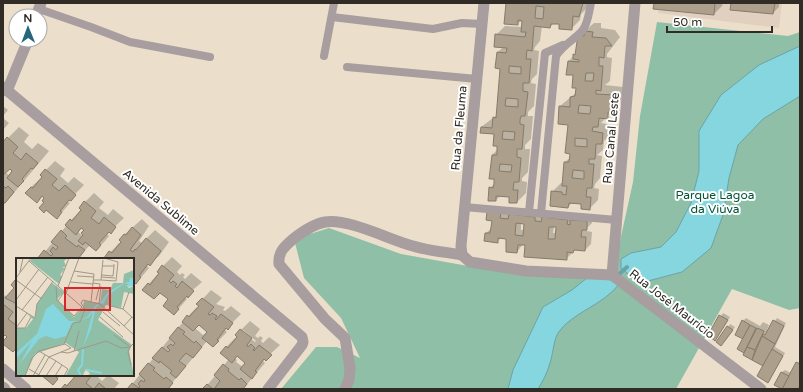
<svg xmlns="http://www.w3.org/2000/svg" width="803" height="392" viewBox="0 0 803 392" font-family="'Varela Round',sans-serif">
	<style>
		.education { fill: #e1d0c0 }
		.green { fill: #8fbfa6 }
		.water { fill: #86d6df; stroke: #6ca3a7 }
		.shadow { fill: #0003; fill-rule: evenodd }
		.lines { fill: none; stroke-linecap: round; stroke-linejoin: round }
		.stream { stroke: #6ca3a7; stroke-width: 4 }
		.building { fill: #aca08d; stroke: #867a69; fill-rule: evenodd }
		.service { stroke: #a89d9f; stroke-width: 8 }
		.pedestrian { stroke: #a89d9f; stroke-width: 11 }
		.minor { stroke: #a89d9f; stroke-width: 11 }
		.labels { text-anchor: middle; stroke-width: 4; stroke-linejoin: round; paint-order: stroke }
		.street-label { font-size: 12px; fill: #302b24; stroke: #fff }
		.park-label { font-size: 12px; fill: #015538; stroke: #fff }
		.inset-river { fill: none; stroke: #86d6df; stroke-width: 2 }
		.inset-road { fill: none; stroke: #a09788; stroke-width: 1 }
		.view { fill: #d62828; fill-opacity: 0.15; stroke: #d62828; stroke-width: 2 }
		.inset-edge { fill: none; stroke: #302b24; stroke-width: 2 }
	</style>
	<rect width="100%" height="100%" fill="#ebdfcb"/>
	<!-- education -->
	<polygon class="education" points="659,3 782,3 779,28 658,13"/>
	<!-- green -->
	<polygon class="green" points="657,22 788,36 800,32 800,308 789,310 732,289 676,389 281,389 316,347 337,347 360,358 341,318 304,278 294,239 329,228 401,254 518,275 613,273 633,182 640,116"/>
	<!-- water -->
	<g class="water">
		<polygon points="800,46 800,96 763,119 738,145 729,178 723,215 711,248 682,272 648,281 633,278 621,268 621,259 631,253 661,247 676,232 691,203 699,171 699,131 721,95 759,65"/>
		<path d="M592,274L620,283C603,306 572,312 558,333C553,342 553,356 549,366C547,374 542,382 538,389H508L513,370L543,307L572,290Z"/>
	</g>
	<!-- shadow -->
	<g class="shadow">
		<polygon points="507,3 589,3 588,7 581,14 580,20 571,29 560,24 554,23 550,27 542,26 540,41 535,47 534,50 539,51 537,74 532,79 531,83 536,84 534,106 528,112 528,116 533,116 531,139 525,145 525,149 530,149 528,172 522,178 522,181 527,182 526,193 517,202 510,196 500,196 496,200 490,188 495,183 492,155 498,149 495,133 481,127 497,115 501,68 497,53 504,46 496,35 505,26 523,27 523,20 517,24"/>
		<polygon points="655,3 723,3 722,6 714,14"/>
		<polygon points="732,3 779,3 779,7 773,13"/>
		<path d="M594,23H601V28L615,30L620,37L607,54V57L612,58L610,81L605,85L623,87L621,102L601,123L612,125L611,134L604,141L603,150L597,155L602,156L600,178L595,184L594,188L599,189L598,200L589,209L582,203H572L568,207L552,192L561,183H563L565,162L571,157L569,124L560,106L577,92L574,75L569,61L576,53L579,36ZM575,178L589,179L575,180Z"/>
		<polygon points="3,106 8,110 3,116"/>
		<polygon points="3,118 9,123 3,130"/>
		<path d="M19,127L29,135L24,142L32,149L38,143L49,151L3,206V143ZM10,168L14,171L10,176L5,172Z"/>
		<polygon points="55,161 65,169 60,176 68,183 74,177 84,185 70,199 68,202 70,203 57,218 45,202 46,198 43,195 37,201 31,187 40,179 41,179 43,177 41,175"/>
		<path d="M94,193L104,202L99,208L108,215L113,209L124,218L107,234L109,236L105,241L96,250L90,245L77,259H39L71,220L80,211L81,212L85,202ZM82,228L85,230L83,236L78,232Z"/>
		<path d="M488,212L593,216L592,223L587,228V231L592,232L591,244L585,250L576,249L566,259L526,244H523L517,252L507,238L502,237L497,242L486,233L492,228L493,220ZM521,223H525L524,230H521ZM554,226H557V233H553Z"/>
		<polygon points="142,219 149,226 139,241 142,243 155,230 169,242 159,256 149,264 147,266 149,268 133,287 133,259 105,258 119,243 120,244 125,234"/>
		<polygon points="172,257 182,266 177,272 180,275 182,273 185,275 183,277 185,279 191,273 202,282 187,295 185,298 187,299 174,314 169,299 160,292 144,289 157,275 159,276 163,266"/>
		<polygon points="17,279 16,309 17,347 3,343 8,337 5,334 3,336 3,298 5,295 7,297 15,287 12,285"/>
		<path d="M211,290L222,298L216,304L225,307L223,310L225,311L231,306L241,314L225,330L227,332L213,346L207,341L167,389H128L188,316L197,307L198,308L200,306L198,304ZM199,324L208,331L206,334L203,335L195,328Z"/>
		<polygon points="723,313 730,317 715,340 709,334"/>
		<polygon points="746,318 760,326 763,322 769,325 767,330 768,331 777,318 786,323 775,347 785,353 768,382 766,362 763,364 752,359 739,348 744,339 743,321"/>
		<path d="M250,321L260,329L255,336L258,338L260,336L263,338L261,341L263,343L269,337L280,345L265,359L263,361L265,363L243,389H204L229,359L226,347L235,338L236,339L238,337L236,335ZM243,330L256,341L255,342L242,331ZM238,355L247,363L243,367L236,362L237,360L235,358Z"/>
		<polygon points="730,324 735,327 724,342 728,327"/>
		<polygon points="800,360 800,389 782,389 782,372 785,370 791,373"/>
		<polygon points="42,375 61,375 53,384"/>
		<polygon points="77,375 96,375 102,381 108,375 119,383 114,389 62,389"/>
	</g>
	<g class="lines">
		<!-- stream -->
		<polyline class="stream" points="616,277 627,267"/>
	</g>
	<!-- building -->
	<g class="building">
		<path d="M506,3H583L579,17L573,16L572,30L559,29V24H551L550,28L534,26L532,51L527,50L526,59H531L529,83H523V91L528,92L525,116H521L520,120V124L524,125L522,149H517V157L521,158L519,182H514L513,190H518L517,203H509V197L496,196V201H488L489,187L493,188L494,184V179H489L492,155H497V146H493L494,134L480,133L481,127L492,128L493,117L496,118L500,69L495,68L497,52L506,53L507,48L494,47L495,34L525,37L526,32H521L522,21L518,20V25L504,24ZM536,6L544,7L543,19L535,18ZM509,66L521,67V74L509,73ZM506,98L518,99V107L505,106ZM503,131L515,132L514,140L502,139ZM500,164L512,165L511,172L499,171Z"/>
		<polygon points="654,3 715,3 714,15 653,9"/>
		<polygon points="731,3 775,3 773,14 730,10"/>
		<path d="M585,31L593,32L592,37L606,38L612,46H605L604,58L599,57V66H603L601,91L596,90V94L615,95L612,112H608V119L599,118L598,127H593L592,131L603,133L602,144H596L595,159H589V164H594L592,188H587L586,197H591L590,210L581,209V204L569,203L568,208L550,206L551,191L562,192V194L566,195L567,186H562L564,162H569L570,154L565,153L568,125L558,124L559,106L570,107V97L575,96L576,88H572L573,75H566L568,61L579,62V60L573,59V54L575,55L578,35L584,36ZM586,73H594L593,81H585ZM579,105L591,106L590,114L578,113ZM575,138L587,139V147L575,146ZM573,170L584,171V179L572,178Z"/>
		<polygon points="7,137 18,147 13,153 21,160 26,153 38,163 33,169 31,168 22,179 24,181 18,187 7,178 12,171 10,169 3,175 3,142"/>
		<polygon points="45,169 57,179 52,185 59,191 65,185 76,195 71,201 69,200 60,211 62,212 57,219 46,210 44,213 39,208 44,202 42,201 44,198 42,196 37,203 25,193 31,187 33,188 42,177 40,175"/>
		<polygon points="3,186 6,188 8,186 14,192 5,203 3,202"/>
		<polygon points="84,201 96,211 91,218 99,224 104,217 116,227 111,234 109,232 99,243 101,245 96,251 85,242 83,245 78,241 83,235 81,233 84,230 81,228 76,235 65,225 70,219 72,221 81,210 79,208"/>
		<path d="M487,212L501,213L500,218L508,219L509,214L535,217V221H537L541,222L542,217L568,220L567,224L570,225V220L587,221V230H582L581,237H586L585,251L574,250L573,253L567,252V260L524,257L525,245H518L517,253L506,252V239L498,238V243L484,241L485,233H490L492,221L486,220ZM516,223L524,224L523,236L515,235ZM549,227H556L555,239H548Z"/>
		<polygon points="132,227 141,235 130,250 133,252 135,249 136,250 146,238 161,251 150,266 148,264 139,276 141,277 136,284 133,281 133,259 104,258 109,251 112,253 121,242 119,240 124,234 126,235"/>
		<polygon points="61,230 67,236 65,238 77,247 78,245 85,250 78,259 72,259 69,257 67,259 37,259 44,250 51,256 53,254 50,251 53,247 56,250 58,247 51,242"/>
		<polygon points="162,265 174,275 169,281 171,283 173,281 177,284 175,286 177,288 182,281 194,291 188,298 187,296 177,307 179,309 174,315 163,306 168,299 160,293 154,299 142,290 148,283 150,285 159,273 157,272"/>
		<polygon points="15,280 17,281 17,304 5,298 14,288 11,285"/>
		<polygon points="202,298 214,307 208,314 210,315 212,313 217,316 215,319 216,320 221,314 233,323 228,330 226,328 217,340 219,341 213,347 202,338 207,332 199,325 193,331 182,322 187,315 189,317 199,306 196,304"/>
		<polygon points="3,304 13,312 8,319 16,325 17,323 17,348 13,352 3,344 3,341 7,337 5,335 3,337"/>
		<polygon points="719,315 728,320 715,341 708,335"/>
		<polygon points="742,320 750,325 743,339 735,335"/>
		<polygon points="773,320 784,326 775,344 762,336 763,334 765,335"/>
		<polygon points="750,325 756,328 744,353 737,349"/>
		<polygon points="727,326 733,330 721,346 716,342"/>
		<polygon points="178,327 185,332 183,334 194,343 196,341 202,347 193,358 186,353 179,361 186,366 176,378 170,373 172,371 160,361 159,363 152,358 162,347 168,352 170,350 167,347 171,344 173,346 175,343 169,338"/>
		<polygon points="757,328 764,331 755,350 747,347"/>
		<polygon points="240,329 252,338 247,345 248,347 251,344 255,348 253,350 254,351 259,345 272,355 266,361 264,359 255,371 257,372 252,379 240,369 245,363 237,356 232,363 220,353 226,346 228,348 237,337 235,335"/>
		<polygon points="762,336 775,344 763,366 752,360"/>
		<polygon points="747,347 755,350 752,360 743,355"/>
		<polygon points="772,349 783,356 768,383 757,376"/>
		<polygon points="796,362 800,364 800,386 798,389 782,389"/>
		<polygon points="148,363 155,368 153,370 164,379 166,377 173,383 168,389 127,389 132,383 139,388 140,386 138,384 141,380 144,382 145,380 139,374"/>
		<polygon points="223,364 229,369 228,371 239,380 241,378 247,384 243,389 214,389 220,381 214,375"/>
		<polygon points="781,372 789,376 782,389 774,385"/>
		<polygon points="41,375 57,375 56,377 58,379 53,385"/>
		<polygon points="76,375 89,375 91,376 86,383 93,389 61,389 65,384 67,386"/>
		<polygon points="99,383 106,389 94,389"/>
		<polygon points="207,384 213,389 202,389"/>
	</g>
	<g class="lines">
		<!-- service -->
		<g class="service">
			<polyline points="39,9 91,27 130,42 210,57"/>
			<polyline points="332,17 433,29 462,23 482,24"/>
			<polyline points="324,56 334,3"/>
			<polyline points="347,67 477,79"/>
			<polyline points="464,207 617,220"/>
			<polyline points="529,212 545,53 563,45"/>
			<path d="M541,213L556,56C565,43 573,41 582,31C588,24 589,12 591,3"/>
		</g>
		<!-- pedestrian -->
		<polyline class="pedestrian" points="3,387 5,389"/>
		<!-- minor -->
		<g class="minor">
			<polyline points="36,16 41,3"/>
			<polyline points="3,87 302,337 303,342 302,345 268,389"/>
			<polyline points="7,91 28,40"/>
			<polyline points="462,255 470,262 526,271 612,275 761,389"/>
			<polyline points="462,255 461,246 484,3"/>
			<polyline points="612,275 635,3"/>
			<polyline points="3,369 26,389"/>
			<path d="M345,389L349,380L350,368L345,338L325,319L279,264C278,252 284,247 293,239C302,232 313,224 325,222C348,218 390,240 413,246C429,251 446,252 462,255"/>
		</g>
	</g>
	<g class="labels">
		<!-- street labels -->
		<g class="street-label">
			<text transform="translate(459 128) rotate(-85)" y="4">Rua da Fleuma</text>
			<text transform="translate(611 138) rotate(-85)" y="4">Rua Canal Leste</text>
			<text transform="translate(161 202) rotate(40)" y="4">Avenida Sublime</text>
			<text transform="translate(672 304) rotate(38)" y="4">Rua José Maurício</text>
		</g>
		<!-- park labels -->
		<g class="park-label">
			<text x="715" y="199">Parque Lagoa<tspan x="715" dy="14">da Viúva</tspan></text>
		</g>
	</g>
	<!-- overview -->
	<g transform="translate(16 258)">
		<rect width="118" height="118" fill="#ebdfcb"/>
		<path d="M16,0H52L48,3L50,8L46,10H49L44,17L46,18L43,26L14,3ZM118,12V19L111,28L113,30L118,28V36L108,34L105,50L90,47L82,62L116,87L113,93L118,118H69L74,116L72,113L86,115L70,111L67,117H50L63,94L50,85L19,96L9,118H0V70H10L17,61L11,56L19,60L21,46L36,25L48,34L41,41L58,59L67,49L68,43L84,45L86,31L94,32L97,25H107L108,16Z" fill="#8fbfa6"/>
		<path d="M118,19V28L111,29L112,26L109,25L92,37L87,46L84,45L92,34L108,25L113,24L114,20ZM37,46L53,63H62L56,65L50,78L39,81L30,78L23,81L3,107L16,83L0,101V95L21,76L30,51ZM84,46L80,49L75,71L67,90L77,54L73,59L64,63L72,58L80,47Z" fill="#86d6df"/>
		<path class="inset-river" d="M70,112L86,115M65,118L62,112L66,107L67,91"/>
		<path class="inset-road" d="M13,3L66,49L58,58L42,43L48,34M87,8H98V6M58,13L78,16L75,44M4,14L7,0M86,17L97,18L98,8M61,18L78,19M85,19L99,20M0,20L15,0M0,22L26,41M78,22H85L87,2M85,22L100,23L102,4L88,0M54,24L77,26M77,25L84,26L80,42M40,28L41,43M42,28L53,0M50,35L63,0M0,42L23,11M83,46L85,28M0,48L19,60L21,46L37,23M95,48L107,51L118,61M107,51L113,34M6,52L32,19M87,54L104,68M84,59L107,79M108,68L116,59M0,70H9L15,59M0,70L11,55M98,77L113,88M48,86L57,65L64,64L69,51L65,45L67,42L84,46L118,77M114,89L112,94L115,107M58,93L63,73M45,94L52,95L90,83L105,90L114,89L118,85M46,107L52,111L48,118M13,111L25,118M9,118L16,100L23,93L49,86L55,90L33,99L23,93M17,118L29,97M22,118L33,99L40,103L30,118M39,118L46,107L40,103"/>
		<path class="view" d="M49,30H94V52H49Z"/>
		<rect width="118" height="118" class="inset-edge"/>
	</g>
	<!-- border -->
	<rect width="803" height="392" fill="none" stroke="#302b24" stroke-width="8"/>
	<!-- north arrow -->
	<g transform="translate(28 28) rotate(359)"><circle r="19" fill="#ffffff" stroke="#acaaa7"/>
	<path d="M0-3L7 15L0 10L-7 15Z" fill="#27657b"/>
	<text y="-6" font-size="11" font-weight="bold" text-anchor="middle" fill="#302b24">N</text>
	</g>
	<!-- scale -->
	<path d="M667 26v6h105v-6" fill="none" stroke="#302b24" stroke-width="2"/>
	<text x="673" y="26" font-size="12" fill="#302b24" stroke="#ffffff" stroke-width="3" paint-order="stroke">50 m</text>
</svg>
